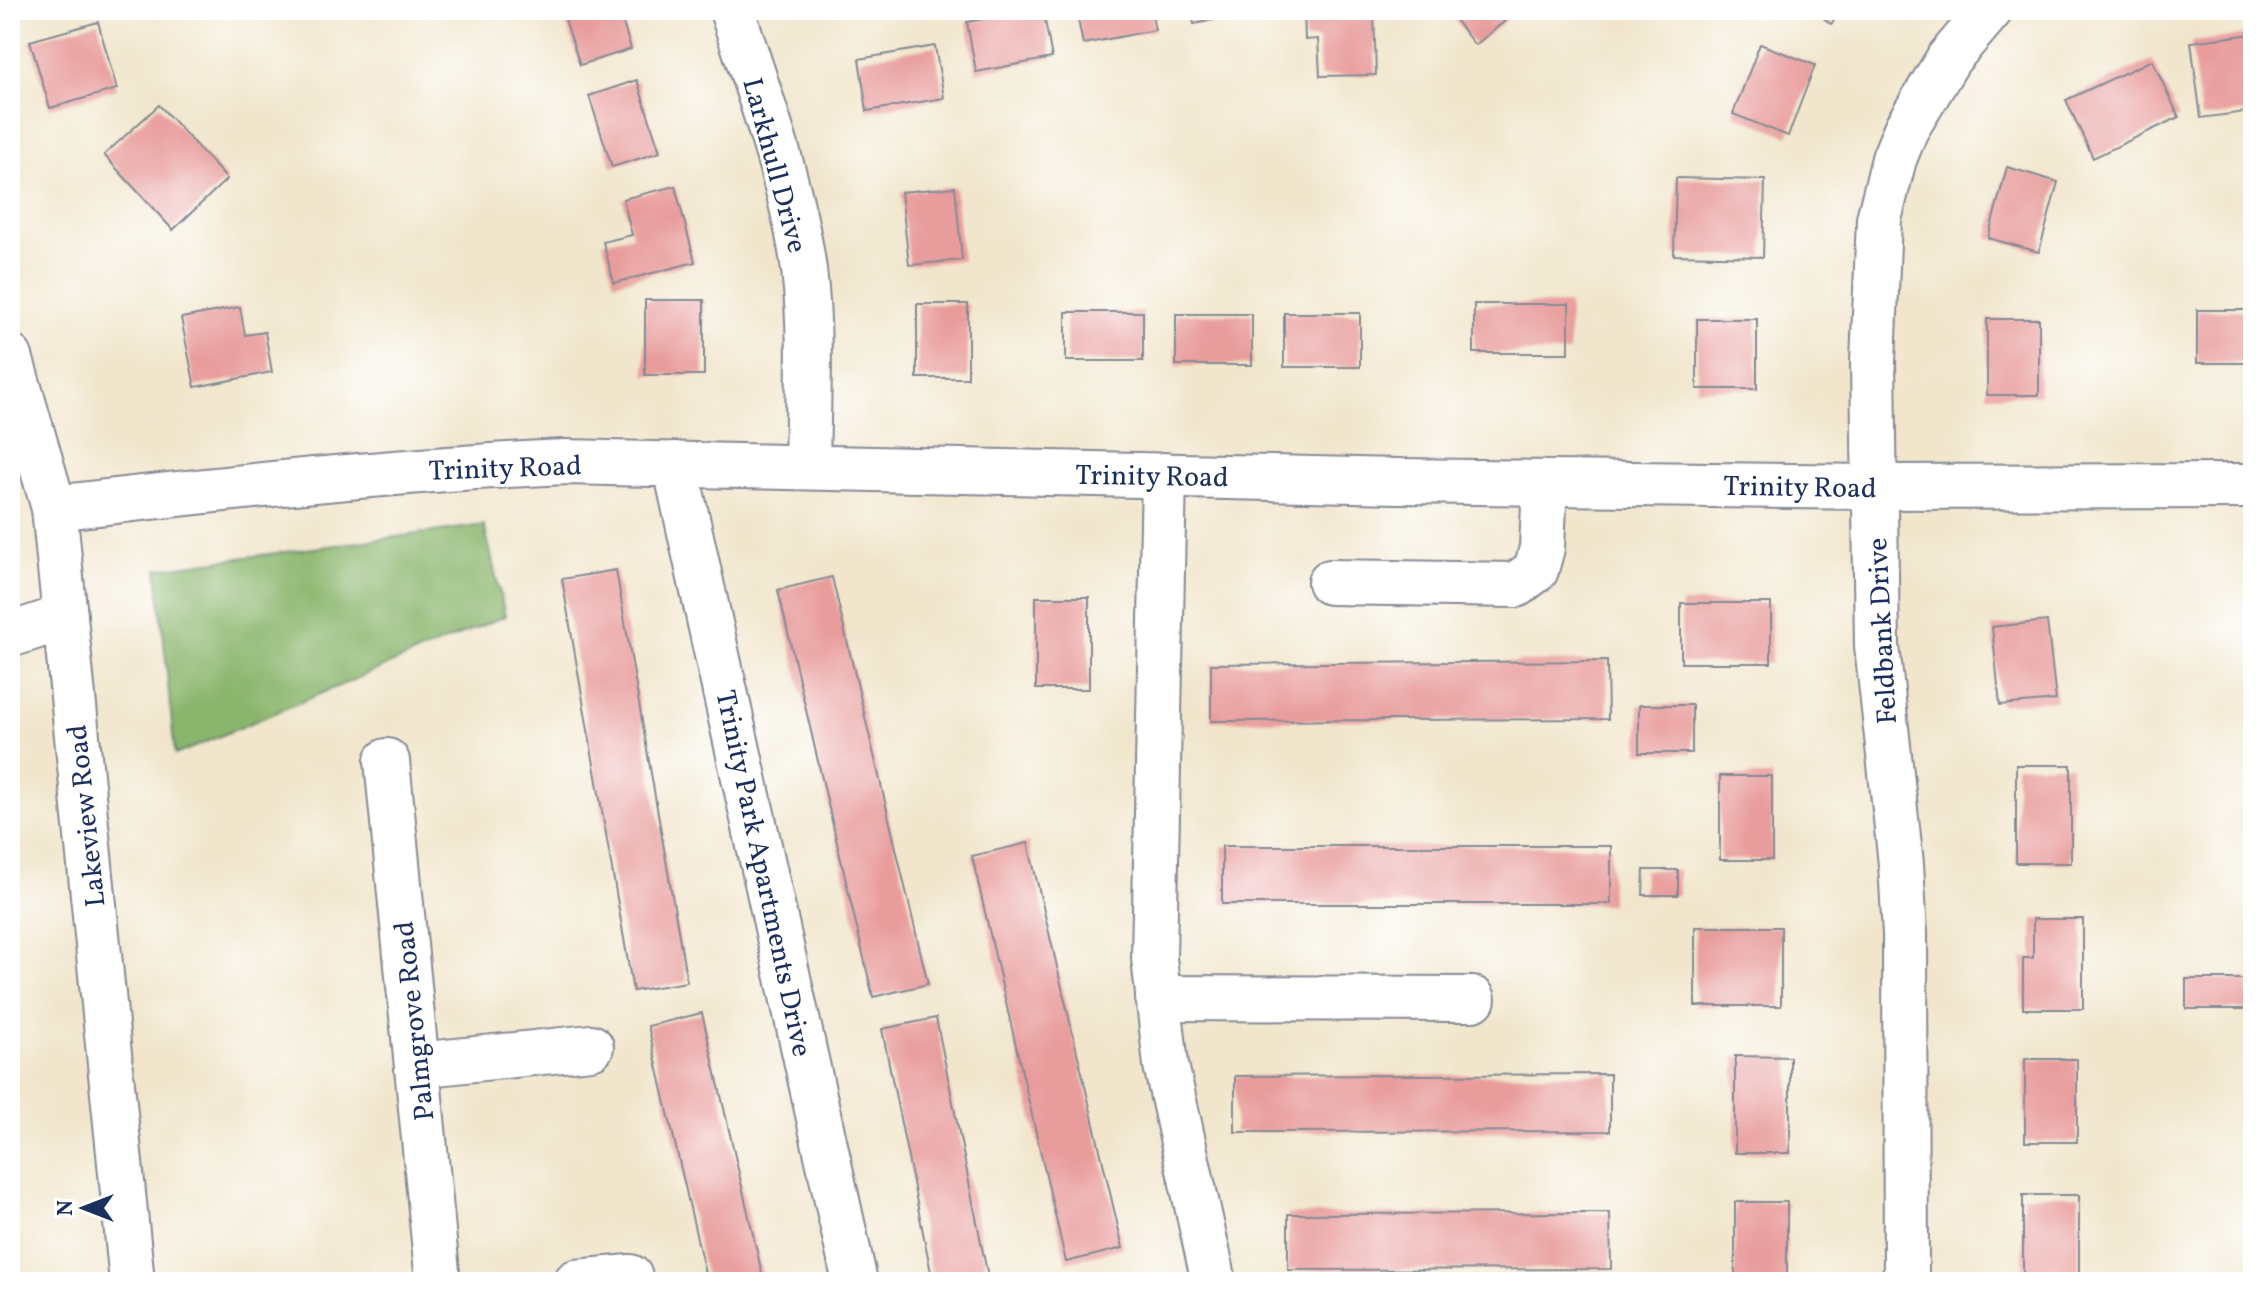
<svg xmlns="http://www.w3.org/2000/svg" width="2263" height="1292" viewBox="0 0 2263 1292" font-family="Vollkorn,serif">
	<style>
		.forest { fill: #8ab56c; stroke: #527265; stroke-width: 2 }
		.building { fill: #e89d9c }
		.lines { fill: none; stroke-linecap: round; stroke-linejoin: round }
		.minor-casing { stroke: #868a95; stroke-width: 48 }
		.major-casing { stroke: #868a95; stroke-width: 48 }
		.minor { stroke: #fff; stroke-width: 44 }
		.major { stroke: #fff; stroke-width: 44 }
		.labels { text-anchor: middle; stroke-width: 6; stroke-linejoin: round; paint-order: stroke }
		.street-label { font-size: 28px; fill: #1b2f5e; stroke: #fff }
	</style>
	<rect width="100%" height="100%" fill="#fff"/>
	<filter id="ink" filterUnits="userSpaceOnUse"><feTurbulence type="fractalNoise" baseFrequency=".0125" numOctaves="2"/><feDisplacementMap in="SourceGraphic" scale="16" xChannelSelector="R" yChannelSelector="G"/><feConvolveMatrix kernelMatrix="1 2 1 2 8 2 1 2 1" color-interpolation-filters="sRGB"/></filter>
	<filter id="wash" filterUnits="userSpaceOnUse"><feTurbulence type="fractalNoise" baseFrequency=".006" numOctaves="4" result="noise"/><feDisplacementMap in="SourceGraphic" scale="32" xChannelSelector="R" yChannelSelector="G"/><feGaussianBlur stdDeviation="1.8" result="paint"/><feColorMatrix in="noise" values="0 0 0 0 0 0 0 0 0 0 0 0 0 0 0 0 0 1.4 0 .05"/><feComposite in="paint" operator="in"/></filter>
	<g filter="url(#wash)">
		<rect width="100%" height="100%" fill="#f1e6cc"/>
		<!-- forest -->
		<polygon class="forest" points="484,525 505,616 175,755 157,569"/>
		<g id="blocks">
			<!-- building -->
			<g class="building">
				<polygon points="562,10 619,10 631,49 580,65"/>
				<polygon points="1032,10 1043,10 1052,58 976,72 967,22"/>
				<polygon points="1076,10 1151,10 1155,30 1083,44"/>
				<polygon points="1191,10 1257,10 1257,11 1194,24"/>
				<polygon points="1304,10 1374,10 1376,75 1320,76 1318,39 1305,40"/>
				<polygon points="1447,10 1519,10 1475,45"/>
				<polygon points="1813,10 1842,10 1831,24"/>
				<polygon points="98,22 117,89 50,108 30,41"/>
				<polygon points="2253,34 2253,85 2243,86 2246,112 2201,118 2191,42"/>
				<polygon points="1760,44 1815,65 1788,136 1733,114"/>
				<polygon points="935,46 944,98 867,111 859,59"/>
				<polygon points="2152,60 2179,117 2093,158 2066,100"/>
				<polygon points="637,80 660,152 612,167 589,96"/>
				<polygon points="159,105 227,179 173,230 104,155"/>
				<polygon points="2007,167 2058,182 2039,252 1988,238"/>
				<polygon points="1676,178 1765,180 1763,257 1674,255"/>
				<polygon points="675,186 695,262 614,283 603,242 632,235 623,199"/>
				<polygon points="955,187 962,260 909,265 901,192"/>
				<rect x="645" y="300" width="59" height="75"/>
				<rect x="917" y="304" width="51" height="74"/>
				<rect x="1474" y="304" width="95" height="49"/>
				<polygon points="240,307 245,335 265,332 272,372 195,387 181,318"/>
				<rect x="2197" y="310" width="56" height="53"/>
				<rect x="1066" y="312" width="77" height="49"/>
				<rect x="1284" y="313" width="76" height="54"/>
				<rect x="1176" y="314" width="76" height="51"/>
				<rect x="1697" y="319" width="60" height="70"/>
				<rect x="1987" y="319" width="52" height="76"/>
				<polygon points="616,570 687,982 633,991 562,579"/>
				<polygon points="832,577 928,984 873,997 778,590"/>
				<rect x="1036" y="597" width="53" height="92"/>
				<rect x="1681" y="603" width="90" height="60"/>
				<polygon points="2047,621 2056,700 2000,705 1992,627"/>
				<polygon points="1607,661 1608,719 1211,721 1211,664"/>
				<rect x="1639" y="705" width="53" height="48"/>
				<rect x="2016" y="765" width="55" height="98"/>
				<rect x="1720" y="776" width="52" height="84"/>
				<polygon points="1028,843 1123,1248 1066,1262 972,856"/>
				<rect x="1222" y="846" width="389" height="58"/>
				<polygon points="1644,870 1678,870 1678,895 1643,895"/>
				<polygon points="2033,919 2083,919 2083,1009 2023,1009 2023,958 2033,958"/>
				<rect x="1695" y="927" width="86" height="79"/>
				<rect x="2186" y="979" width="63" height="30"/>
				<polygon points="702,1013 764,1282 707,1282 648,1026"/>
				<polygon points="936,1018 989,1282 933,1282 882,1029"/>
				<polygon points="1735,1056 1790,1057 1790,1153 1735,1153"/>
				<rect x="2025" y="1059" width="52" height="83"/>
				<polygon points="1610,1074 1610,1131 1235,1132 1235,1076"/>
				<rect x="2023" y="1195" width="56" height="87"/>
				<rect x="1735" y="1202" width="52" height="80"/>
				<polygon points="1610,1213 1611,1269 1288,1270 1288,1214"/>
			</g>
		</g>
	</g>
	<g filter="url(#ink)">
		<use href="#blocks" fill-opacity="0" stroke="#868a95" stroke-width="2"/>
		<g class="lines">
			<defs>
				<g id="minor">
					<path d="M732,10C758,91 793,186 804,270C812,335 808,402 807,466"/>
					<polyline points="675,464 855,1282"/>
					<polyline points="1164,475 1154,958 1166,1065 1214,1282"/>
					<path d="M54,508C224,488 394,470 565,462L1398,481L1874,487L2253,486"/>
					<polyline points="1330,582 1516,585 1536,570 1542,548 1545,483"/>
					<polyline points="10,635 65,617"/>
					<polyline points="387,761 438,1282"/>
					<polyline points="1158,998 1473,999"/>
					<polyline points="417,1065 591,1047"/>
					<polyline points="576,1282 630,1277"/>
					<polyline points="1906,1282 1905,934 1901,864 1877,646 1873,362 1879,219 1894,159 1906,129 1949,58 1990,10"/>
				</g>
				<polyline id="major" points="10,357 54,508 132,1282"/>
			</defs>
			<!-- minor casing -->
			<use href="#minor" class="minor-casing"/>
			<!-- major casing -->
			<use href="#major" class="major-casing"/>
			<!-- minor -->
			<use href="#minor" class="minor"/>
			<!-- major -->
			<use href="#major" class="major"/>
		</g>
	</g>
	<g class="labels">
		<!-- street labels -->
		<g class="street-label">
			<text transform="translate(776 165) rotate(75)" y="10">Larkhull Drive</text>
			<text transform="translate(505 467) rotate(-2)" y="10">Trinity Road</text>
			<text transform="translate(1152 475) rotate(1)" y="10">Trinity Road</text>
			<text transform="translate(1800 486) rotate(1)" y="10">Trinity Road</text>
			<text transform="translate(1881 631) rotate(-93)" y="10">Feldbank Drive</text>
			<text transform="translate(85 816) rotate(-96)" y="10">Lakeview Road</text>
			<text transform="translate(765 873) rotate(78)" y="10">Trinity Park Apartments Drive</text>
			<text transform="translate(413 1021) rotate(-96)" y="10">Palmgrove Road</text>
		</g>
	</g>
	<!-- margin -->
	<rect width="2263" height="1292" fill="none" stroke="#fff" stroke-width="40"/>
	<!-- north arrow -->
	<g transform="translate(84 1208) rotate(270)" stroke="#ffffff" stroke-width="6" paint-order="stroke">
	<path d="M0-6L14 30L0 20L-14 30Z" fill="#1b2f5e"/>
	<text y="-12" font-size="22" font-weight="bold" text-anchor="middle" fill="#1b2f5e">N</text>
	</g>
</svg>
